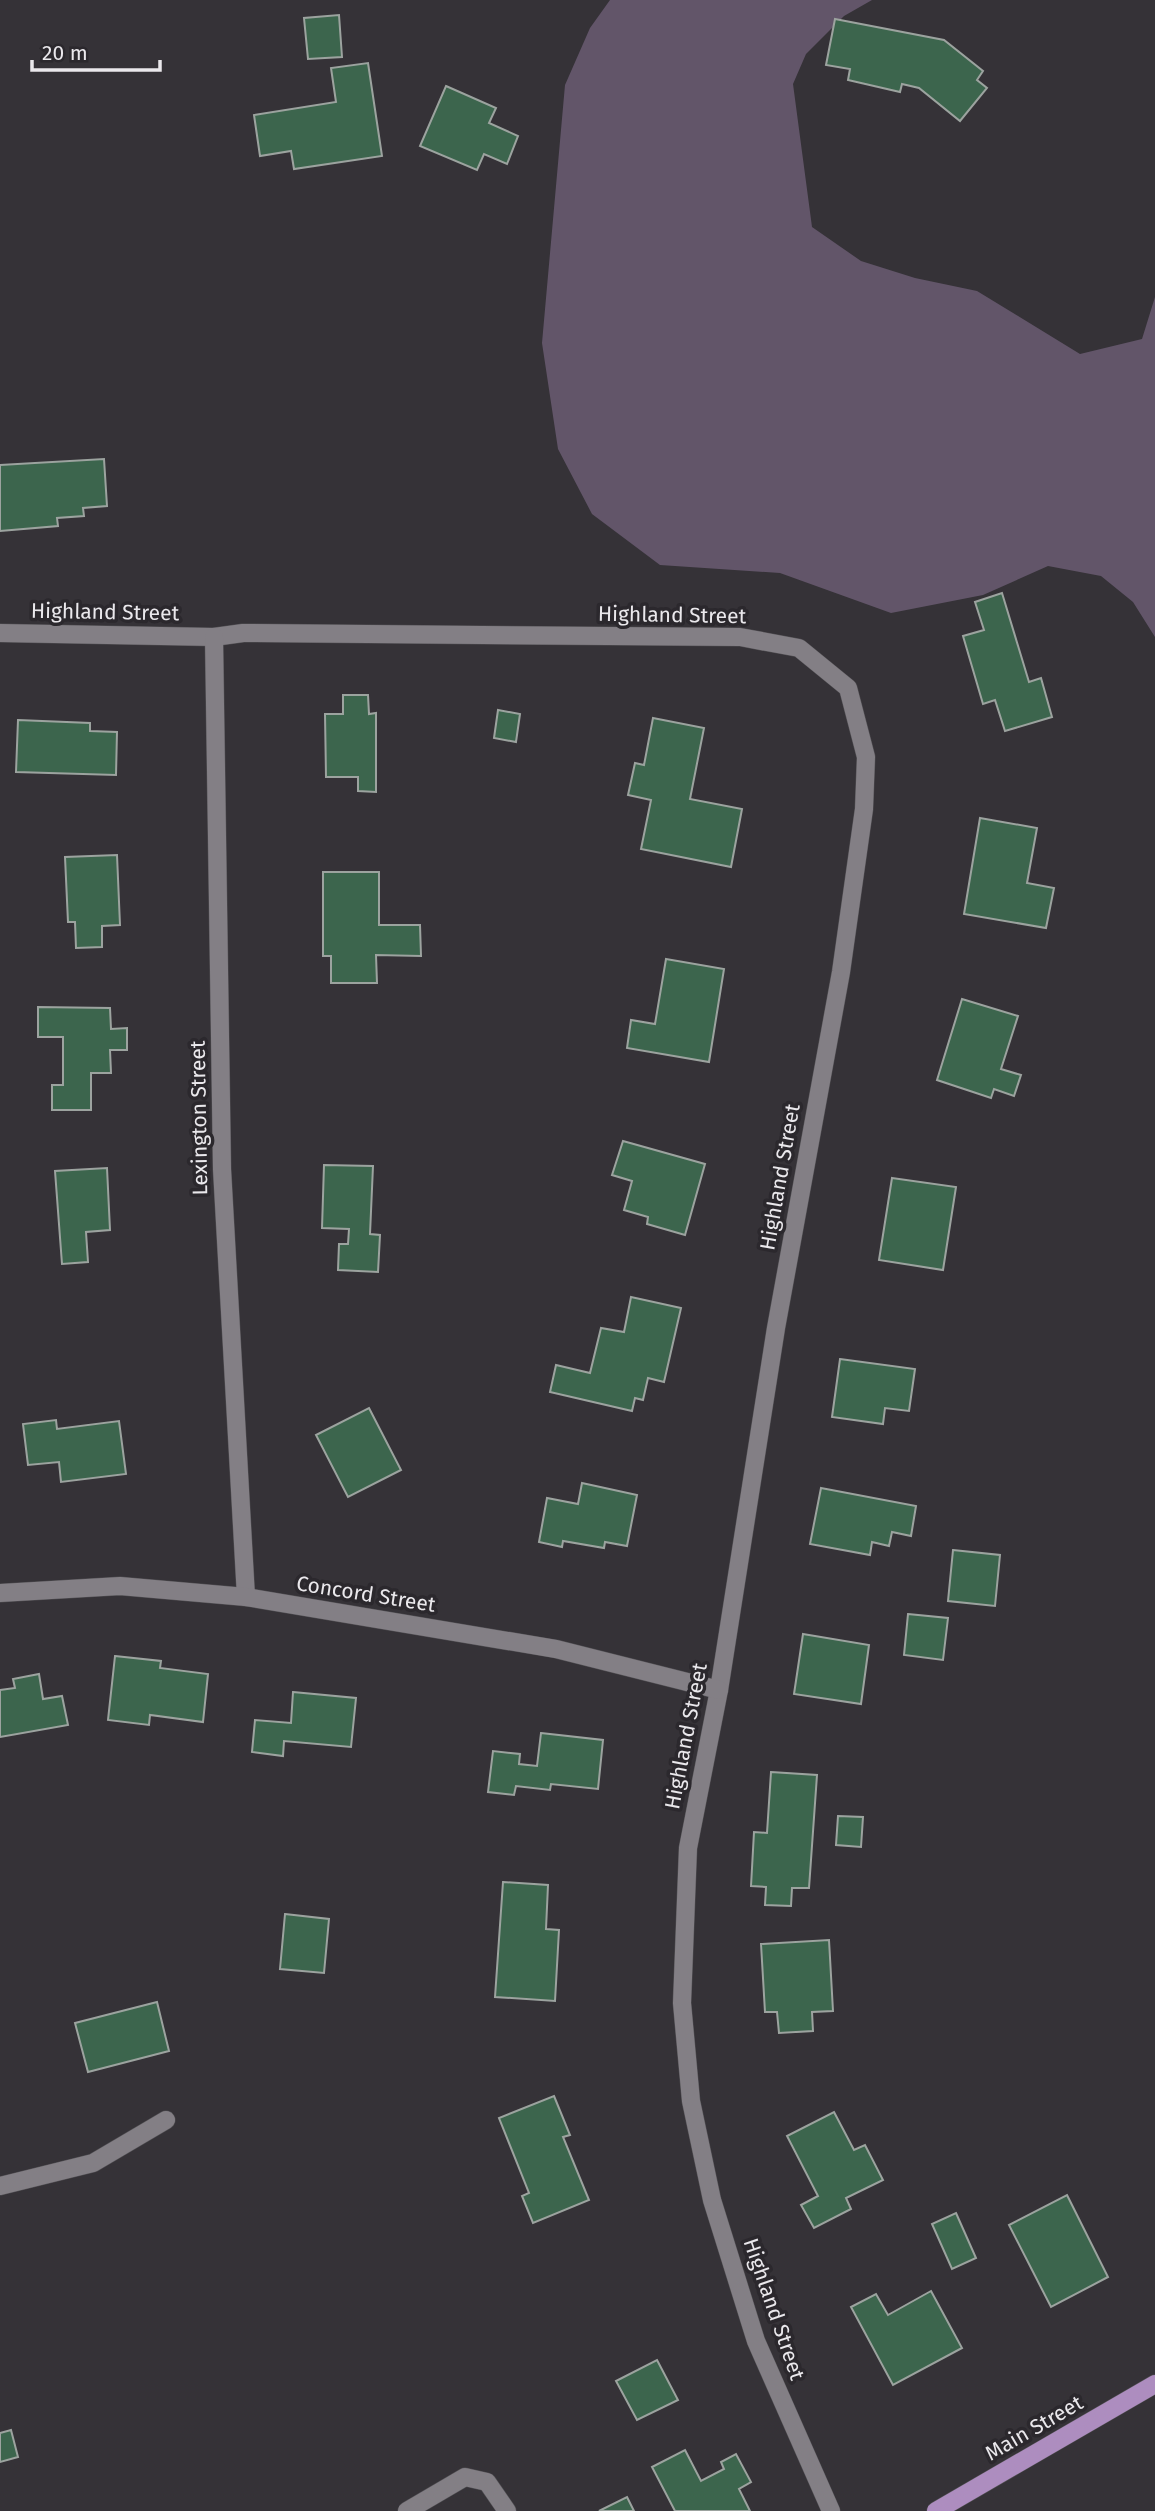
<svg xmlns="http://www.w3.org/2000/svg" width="1155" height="2511" viewBox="0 0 1155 2511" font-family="'Fira Sans',sans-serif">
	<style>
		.green { fill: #625569 }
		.building { fill: #3c654d; stroke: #9ca39f; stroke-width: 2 }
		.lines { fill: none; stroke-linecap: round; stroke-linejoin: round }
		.minor-casing { stroke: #525054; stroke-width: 19 }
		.major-casing { stroke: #525054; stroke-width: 19 }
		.minor { stroke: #837f85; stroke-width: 18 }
		.major { stroke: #ad8dbf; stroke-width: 18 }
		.labels { text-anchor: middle; stroke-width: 7; stroke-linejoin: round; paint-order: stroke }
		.street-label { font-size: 21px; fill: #eae8ec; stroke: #2b282d }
	</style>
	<rect width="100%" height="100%" fill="#353237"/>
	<!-- green -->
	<polygon class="green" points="610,0 872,0 844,16 806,54 793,84 812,227 861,261 915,278 977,291 1080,354 1142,339 1155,297 1155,637 1133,602 1101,576 1048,566 983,595 891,613 780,573 660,565 592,514 558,449 542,343 565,85 590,28"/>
	<!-- building -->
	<g class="building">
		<polygon points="339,15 342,57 308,59 304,18"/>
		<polygon points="835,19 944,40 983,71 977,80 987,88 960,121 919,88 902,84 900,92 848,80 850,69 826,65"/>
		<polygon points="368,63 382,156 294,169 291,151 260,156 254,115 336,102 331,68"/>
		<polygon points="446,86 496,108 489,123 518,136 507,164 484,154 477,170 420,146"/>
		<polygon points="104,459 107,506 83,508 84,516 57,518 58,526 0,531 0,465"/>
		<polygon points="1002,593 1029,682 1041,678 1052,717 1005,731 995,700 983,704 963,636 984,630 975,602"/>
		<polygon points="343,695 368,695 369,714 376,713 376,792 358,791 358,777 326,777 325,714 343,714"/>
		<polygon points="498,710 520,714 516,742 494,738"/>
		<polygon points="653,718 704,728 690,799 742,809 731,867 641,849 651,800 628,795 635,763 644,765"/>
		<polygon points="18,720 90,723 90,731 117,732 116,775 16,772"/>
		<polygon points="980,818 1037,828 1027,883 1054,888 1046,928 964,914"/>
		<polygon points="117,855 120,925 102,926 102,947 76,948 75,922 68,922 65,857"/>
		<polygon points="323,872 379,872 379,925 420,925 421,956 376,955 377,983 331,983 331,956 323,956"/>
		<polygon points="666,959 724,969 709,1062 627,1048 631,1020 655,1024"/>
		<polygon points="962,999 1018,1016 1001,1069 1021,1075 1014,1096 994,1089 991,1098 937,1080"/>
		<polygon points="38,1007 110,1008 111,1029 127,1028 127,1050 110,1050 111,1073 91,1073 91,1110 52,1110 52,1085 63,1085 63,1037 38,1037"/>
		<polygon points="623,1141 705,1164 685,1235 647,1224 648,1217 624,1210 632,1181 612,1175"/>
		<polygon points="324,1165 373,1166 370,1234 380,1235 378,1272 338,1270 339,1244 348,1244 349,1229 322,1228"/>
		<polygon points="107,1168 110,1230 86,1232 88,1262 62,1264 55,1171"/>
		<polygon points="892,1178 956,1187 943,1270 879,1260"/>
		<polygon points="631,1297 681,1308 664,1382 648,1378 643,1400 635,1398 632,1411 550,1392 556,1365 590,1373 601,1328 624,1332"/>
		<polygon points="840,1359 915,1369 909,1411 885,1408 883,1424 832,1417"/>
		<polygon points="369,1408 401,1470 348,1497 316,1435"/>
		<polygon points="56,1420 57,1429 119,1421 126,1474 61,1482 59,1462 28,1465 23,1424"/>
		<polygon points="582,1483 637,1495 627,1546 605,1542 604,1548 563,1541 562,1547 539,1542 547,1498 578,1504"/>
		<polygon points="821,1488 916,1506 911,1536 892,1532 889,1546 872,1542 870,1555 810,1544"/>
		<polygon points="953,1550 1000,1555 995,1606 948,1601"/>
		<polygon points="908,1614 948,1618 943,1660 904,1655"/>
		<polygon points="803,1634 869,1645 861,1704 794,1694"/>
		<polygon points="115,1656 161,1661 160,1668 208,1674 203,1722 150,1715 149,1725 108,1720"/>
		<polygon points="39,1674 43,1699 62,1696 68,1725 0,1737 0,1690 15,1688 13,1679"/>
		<polygon points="293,1692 356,1698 351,1747 284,1741 283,1756 252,1752 255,1720 291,1723"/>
		<polygon points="541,1733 603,1740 598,1789 551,1784 550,1790 516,1786 514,1795 488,1792 493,1751 520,1754 519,1764 537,1766"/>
		<polygon points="771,1772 817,1775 809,1888 792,1888 791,1906 765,1905 766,1887 751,1886 754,1832 767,1833"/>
		<polygon points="838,1816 863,1817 861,1847 836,1845"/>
		<polygon points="503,1882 548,1885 546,1929 559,1930 555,2001 495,1997"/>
		<polygon points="285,1914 329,1919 324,1973 280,1969"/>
		<polygon points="829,1940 833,2011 812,2012 813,2031 779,2033 777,2012 765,2012 761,1944"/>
		<polygon points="157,2002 169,2051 88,2072 75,2023"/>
		<polygon points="554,2096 570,2135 563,2137 589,2200 533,2223 522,2196 529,2193 499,2118"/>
		<polygon points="834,2112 854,2150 865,2145 883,2180 846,2198 851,2209 814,2228 801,2205 818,2196 787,2136"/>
		<polygon points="1067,2195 1108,2277 1051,2307 1009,2225"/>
		<polygon points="956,2213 976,2258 952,2269 932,2224"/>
		<polygon points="931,2291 962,2348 893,2385 851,2307 876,2294 888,2315"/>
		<polygon points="657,2360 678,2400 637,2420 616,2381"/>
		<polygon points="11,2430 18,2457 0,2462 0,2433"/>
		<polygon points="685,2450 701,2481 724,2469 721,2462 736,2454 751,2482 739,2489 750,2511 675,2511 652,2467"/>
		<polygon points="627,2497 634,2511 599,2511"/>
	</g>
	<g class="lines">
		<defs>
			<g id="minor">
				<polyline points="0,633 214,637 243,633 740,637 799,648 848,688 866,757 864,809 841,972 776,1328 719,1690 688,1848 682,2003 691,2101 712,2200 756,2341 831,2511"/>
				<polyline points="214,637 222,1169 246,1597"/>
				<polyline points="0,1593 120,1586 246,1597 556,1649 719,1690"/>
				<polyline points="0,2186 93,2163 166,2120"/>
				<polyline points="407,2511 465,2477 487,2482 507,2511"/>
			</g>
			<polyline id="major" points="936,2511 1155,2384"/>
		</defs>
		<!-- minor casing -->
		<use href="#minor" class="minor-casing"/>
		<!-- major casing -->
		<use href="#major" class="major-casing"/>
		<!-- minor -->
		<use href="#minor" class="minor"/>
		<!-- major -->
		<use href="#major" class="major"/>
	</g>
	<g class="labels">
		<!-- street labels -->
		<g class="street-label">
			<text transform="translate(105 612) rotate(1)" y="7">Highland Street</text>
			<text transform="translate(672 615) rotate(1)" y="7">Highland Street</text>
			<text transform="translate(199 1118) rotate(-91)" y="7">Lexington Street</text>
			<text transform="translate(780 1177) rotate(-80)" y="7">Highland Street</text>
			<text transform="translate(366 1594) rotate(9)" y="7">Concord Street</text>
			<text transform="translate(686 1736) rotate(-79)" y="7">Highland Street</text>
			<text transform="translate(774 2309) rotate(71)" y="7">Highland Street</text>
			<text transform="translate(1034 2428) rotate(-30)" y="7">Main Street</text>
		</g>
	</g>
	<!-- scale -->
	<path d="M32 60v10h128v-10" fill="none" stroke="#eae8ec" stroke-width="3.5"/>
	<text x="42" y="60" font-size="21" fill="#eae8ec" stroke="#2b282d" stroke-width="5" paint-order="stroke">20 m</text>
</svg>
